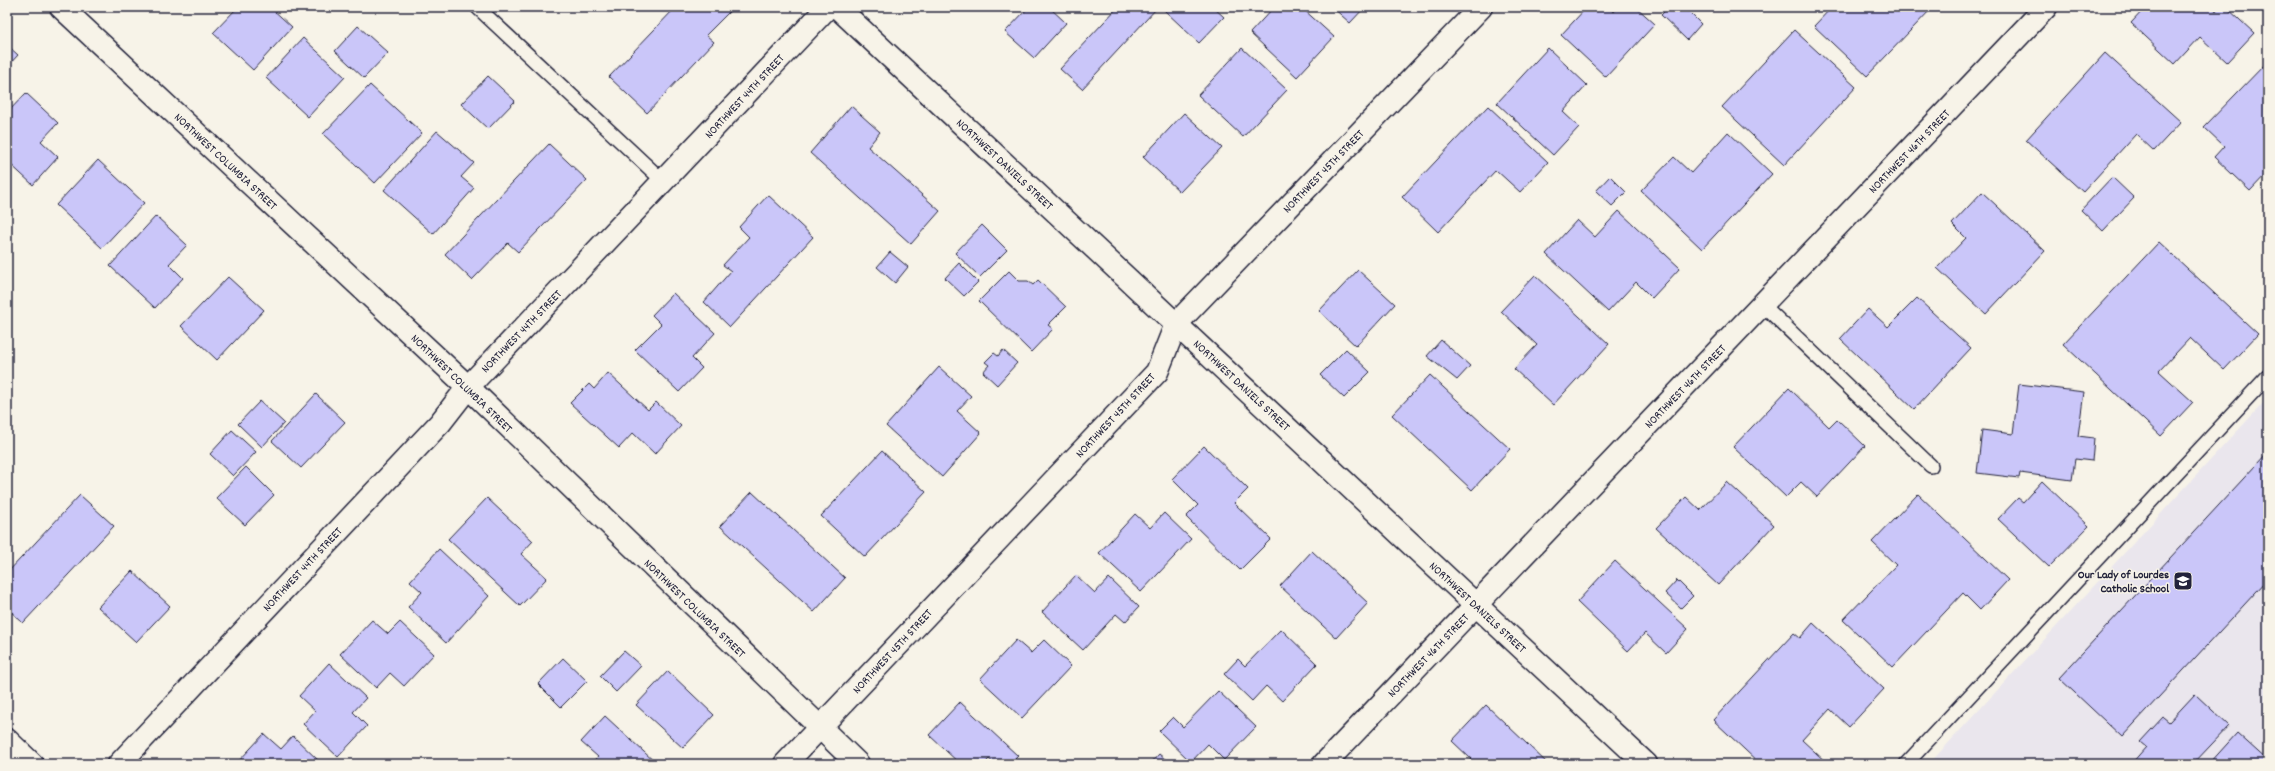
<svg xmlns="http://www.w3.org/2000/svg" width="2275" height="771" viewBox="0 0 2275 771" font-family="Dekko,sans-serif">
	<style>
		.built { fill: #eae6ed }
		.building { fill: #cac6f9; stroke: #22223b }
		.lines { fill: none; stroke-linecap: round; stroke-linejoin: round }
		.lane-casing { stroke: #22223b; stroke-width: 16 }
		.street-casing { stroke: #22223b; stroke-width: 25 }
		.lane { stroke: #f7f3e8; stroke-width: 13 }
		.street { stroke: #f7f3e8; stroke-width: 22 }
		.labels { text-anchor: middle; stroke-width: 3; stroke-linejoin: round; paint-order: stroke }
		.street-label { font-size: 12px; fill: #22223b; stroke: #f7f3e8 }
		.poi-label { font-size: 12px; font-weight: bold; fill: #22223b; stroke: #f7f3e8; text-anchor: end }
	</style>
	<rect width="100%" height="100%" fill="#f7f3e8"/>
	<filter id="ink" filterUnits="userSpaceOnUse"><feTurbulence type="fractalNoise" baseFrequency=".025" numOctaves="2"/><feDisplacementMap in="SourceGraphic" scale="8" xChannelSelector="R" yChannelSelector="G"/><feConvolveMatrix kernelMatrix="1 2 1 2 8 2 1 2 1" color-interpolation-filters="sRGB"/></filter>
	<g filter="url(#ink)">
		<!-- built -->
		<polygon class="built" points="2268,398 2268,764 1929,764"/>
		<!-- building -->
		<g class="building">
			<polygon points="238,7 270,7 292,27 253,70 213,33"/>
			<polygon points="676,7 734,7 706,35 714,42 647,113 609,77"/>
			<polygon points="1029,7 1049,7 1066,23 1034,58 1005,32"/>
			<polygon points="1118,7 1157,8 1082,89 1060,69"/>
			<polygon points="1167,7 1213,7 1224,17 1199,43 1164,10"/>
			<polygon points="1274,7 1301,7 1334,37 1297,77 1250,33"/>
			<polygon points="1332,7 1365,7 1350,23"/>
			<polygon points="1587,7 1608,7 1613,12 1618,7 1636,7 1655,24 1606,77 1561,35"/>
			<polygon points="1669,7 1684,7 1701,24 1687,40 1661,15"/>
			<polygon points="1832,7 1860,7 1864,10 1867,7 1933,7 1867,76 1814,26"/>
			<polygon points="2146,7 2212,7 2216,11 2219,7 2226,7 2254,33 2227,62 2200,37 2175,64 2131,23"/>
			<polygon points="358,26 388,53 364,78 335,51"/>
			<polygon points="1794,30 1856,87 1784,165 1722,107"/>
			<polygon points="303,38 345,77 308,117 266,78"/>
			<polygon points="7,45 18,55 7,67"/>
			<polygon points="1242,48 1287,90 1243,137 1198,95"/>
			<polygon points="1548,48 1587,85 1563,112 1579,127 1553,155 1497,103"/>
			<polygon points="2105,53 2181,122 2154,151 2136,134 2083,192 2026,140"/>
			<polygon points="2268,61 2268,172 2250,191 2214,157 2224,146 2204,127"/>
			<polygon points="488,76 515,101 488,129 461,104"/>
			<polygon points="370,85 422,133 375,183 323,134"/>
			<polygon points="26,93 58,123 41,141 58,157 33,185 7,161 7,113"/>
			<polygon points="851,106 880,132 868,147 940,211 911,244 810,153"/>
			<polygon points="1488,106 1548,162 1520,192 1496,170 1438,232 1402,197"/>
			<polygon points="1184,113 1222,148 1180,192 1143,157"/>
			<polygon points="437,131 474,163 461,177 474,188 433,234 384,190"/>
			<polygon points="1728,132 1772,174 1702,249 1641,191 1674,157 1691,173"/>
			<polygon points="549,144 587,180 518,252 508,243 472,280 445,254"/>
			<polygon points="98,160 144,203 102,248 56,205"/>
			<polygon points="1610,176 1626,192 1612,206 1596,191"/>
			<polygon points="2112,177 2134,198 2103,231 2081,210"/>
			<polygon points="1982,192 2045,251 1986,314 1937,268 1966,238 1952,224"/>
			<polygon points="768,195 813,237 730,327 704,302 731,271 723,265 749,237 739,227"/>
			<polygon points="1619,211 1680,268 1652,298 1636,282 1608,312 1546,254 1577,220 1595,237"/>
			<polygon points="156,216 187,245 169,264 183,278 155,308 110,266"/>
			<polygon points="982,225 1007,250 980,277 955,253"/>
			<polygon points="2159,242 2258,334 2224,370 2190,338 2159,371 2193,402 2161,436 2063,344"/>
			<polygon points="890,252 908,267 895,283 877,267"/>
			<polygon points="959,263 978,282 964,296 945,278"/>
			<polygon points="1358,270 1395,304 1356,346 1319,311"/>
			<polygon points="1009,271 1019,281 1028,281 1033,285 1038,280 1066,307 1048,325 1053,329 1031,352 979,301"/>
			<polygon points="1535,275 1609,344 1553,405 1514,369 1537,345 1501,311"/>
			<polygon points="228,277 264,310 217,360 181,326"/>
			<polygon points="673,293 715,333 692,358 702,368 679,392 635,350 661,324 652,315"/>
			<polygon points="1917,298 1971,348 1914,409 1840,339 1868,309 1888,327"/>
			<polygon points="1441,340 1470,366 1457,380 1427,356"/>
			<polygon points="1346,349 1370,372 1344,398 1320,375"/>
			<polygon points="1003,350 1017,363 997,385 983,372 989,365 985,362 994,353 998,356"/>
			<polygon points="939,367 971,396 957,411 981,433 942,477 886,426"/>
			<polygon points="608,373 648,410 656,402 681,426 655,454 633,433 619,448 570,403 589,384 594,389"/>
			<polygon points="1430,375 1510,449 1472,490 1392,415"/>
			<polygon points="2019,384 2084,392 2078,436 2094,438 2092,461 2075,459 2072,480 2020,473 2019,478 1977,473 1982,430 2013,434"/>
			<polygon points="1789,388 1829,427 1837,419 1865,446 1817,497 1801,482 1786,497 1733,447"/>
			<polygon points="316,394 345,422 301,468 272,441"/>
			<polygon points="260,401 284,423 262,447 238,424"/>
			<polygon points="232,430 256,452 233,476 210,454"/>
			<polygon points="1204,446 1248,489 1234,503 1271,539 1240,570 1186,517 1198,505 1172,479"/>
			<polygon points="882,451 926,492 865,557 821,516"/>
			<polygon points="2268,452 2268,579 2122,737 2059,678"/>
			<polygon points="246,467 274,495 245,525 216,498"/>
			<polygon points="2042,481 2089,526 2049,567 1998,519 2018,498 2023,502"/>
			<polygon points="1727,482 1774,525 1718,585 1656,528 1686,497 1700,510"/>
			<polygon points="752,492 845,578 814,612 720,526"/>
			<polygon points="1918,494 2008,580 1980,610 1963,593 1893,667 1843,620 1896,565 1872,542"/>
			<polygon points="80,495 114,526 23,623 7,608 7,573"/>
			<polygon points="487,498 533,541 521,554 547,578 520,606 448,539"/>
			<polygon points="1164,513 1191,539 1141,592 1099,553 1135,514 1150,528"/>
			<polygon points="439,549 489,596 446,643 408,607 422,592 410,581"/>
			<polygon points="1312,551 1368,603 1336,638 1280,586"/>
			<polygon points="1615,561 1688,629 1666,653 1645,633 1628,651 1577,602"/>
			<polygon points="132,571 170,606 136,642 98,607"/>
			<polygon points="1076,575 1095,593 1109,578 1139,607 1125,622 1116,614 1083,650 1042,612"/>
			<polygon points="1677,580 1693,596 1681,608 1665,593"/>
			<polygon points="372,620 388,634 400,622 434,654 404,686 390,673 376,688 340,654"/>
			<polygon points="1813,623 1884,689 1849,727 1830,709 1802,740 1828,764 1760,764 1713,720 1794,633 1800,638"/>
			<polygon points="1281,629 1317,664 1282,701 1266,686 1252,701 1224,674 1238,659 1245,666"/>
			<polygon points="1016,640 1031,653 1044,640 1071,666 1022,718 980,679"/>
			<polygon points="624,651 641,666 616,692 600,676"/>
			<polygon points="563,658 587,681 561,707 538,684"/>
			<polygon points="329,663 366,698 353,712 367,726 338,757 303,724 315,711 299,696"/>
			<polygon points="668,671 714,715 683,748 636,705"/>
			<polygon points="1218,691 1256,727 1224,760 1208,744 1191,762 1159,731 1173,717 1183,727"/>
			<polygon points="2195,694 2229,726 2193,764 2131,764 2146,747 2140,742 2163,717 2169,722"/>
			<polygon points="960,702 1018,756 1010,764 995,764 989,759 984,764 960,764 929,735"/>
			<polygon points="1486,705 1548,764 1466,764 1471,759 1452,741"/>
			<polygon points="605,716 657,764 592,764 598,757 581,742"/>
			<polygon points="2237,733 2268,761 2268,764 2209,764"/>
			<polygon points="264,734 281,749 293,736 320,762 318,764 236,764"/>
			<polygon points="1159,754 1171,764 1150,764"/>
		</g>
		<g class="lines">
			<defs>
				<g id="lane">
					<polyline points="477,7 663,181"/>
					<polyline points="1762,304 1931,466"/>
					<polyline points="1906,764 2268,376"/>
				</g>
				<g id="street">
					<polyline points="61,7 468,387 858,764"/>
					<polyline points="837,7 1646,764"/>
					<polyline points="7,740 32,764"/>
					<polyline points="119,764 440,423 468,387 828,7"/>
					<polyline points="785,764 1157,372 1176,324 1481,7"/>
					<polyline points="1324,764 2046,7"/>
				</g>
			</defs>
			<!-- lane casing -->
			<use href="#lane" class="lane-casing"/>
			<!-- street casing -->
			<use href="#street" class="street-casing"/>
			<!-- lane -->
			<use href="#lane" class="lane"/>
			<!-- street -->
			<use href="#street" class="street"/>
		</g>
	</g>
	<!-- icons -->
	<defs>
		<symbol id="school-square" viewBox="-11 -11 22 22"><rect x="-9" y="-9" width="18" height="18" rx="4" fill="#22223b" stroke="#f7f3e8"/><path d="M0-5L7-2L0 1L-7-2ZM-4 1L0 2.5L4 1V4Q0 6-4 4Z" fill="#fff"/></symbol>
	</defs>
	<g fill-rule="evenodd">
		<use href="#school-square" x="2172" y="570" width="22" height="22"/>
	</g>
	<g class="labels">
		<!-- street labels -->
		<g class="street-label">
			<text transform="translate(744 96) rotate(-47)" y="4">NORTHWEST 44TH STREET</text>
			<text transform="translate(1909 151) rotate(-46)" y="4">NORTHWEST 46TH STREET</text>
			<text transform="translate(226 161) rotate(43)" y="4">NORTHWEST COLUMBIA STREET</text>
			<text transform="translate(1005 164) rotate(43)" y="4">NORTHWEST DANIELS STREET</text>
			<text transform="translate(1323 171) rotate(-46)" y="4">NORTHWEST 45TH STREET</text>
			<text transform="translate(521 331) rotate(-46)" y="4">NORTHWEST 44TH STREET</text>
			<text transform="translate(462 383) rotate(44)" y="4">NORTHWEST COLUMBIA STREET</text>
			<text transform="translate(1242 385) rotate(43)" y="4">NORTHWEST DANIELS STREET</text>
			<text transform="translate(1685 386) rotate(-46)" y="4">NORTHWEST 46TH STREET</text>
			<text transform="translate(1115 415) rotate(-47)" y="4">NORTHWEST 45TH STREET</text>
			<text transform="translate(302 569) rotate(-47)" y="4">NORTHWEST 44TH STREET</text>
			<text transform="translate(1478 607) rotate(43)" y="4">NORTHWEST DANIELS STREET</text>
			<text transform="translate(695 608) rotate(44)" y="4">NORTHWEST COLUMBIA STREET</text>
			<text transform="translate(892 651) rotate(-47)" y="4">NORTHWEST 45TH STREET</text>
			<text transform="translate(1428 655) rotate(-46)" y="4">NORTHWEST 46TH STREET</text>
		</g>
		<!-- poi labels -->
		<g class="poi-label">
			<text x="2169" y="578">Our Lady of Lourdes<tspan x="2169" dy="14">Catholic School</tspan></text>
		</g>
	</g>
	<!-- margin -->
	<rect width="2275" height="771" fill="none" stroke="#f7f3e8" stroke-width="24"/>
	<rect x="12" y="12" width="2251" height="747" fill="none" stroke="#22223b" stroke-width="1.5" filter="url(#ink)"/>
</svg>
